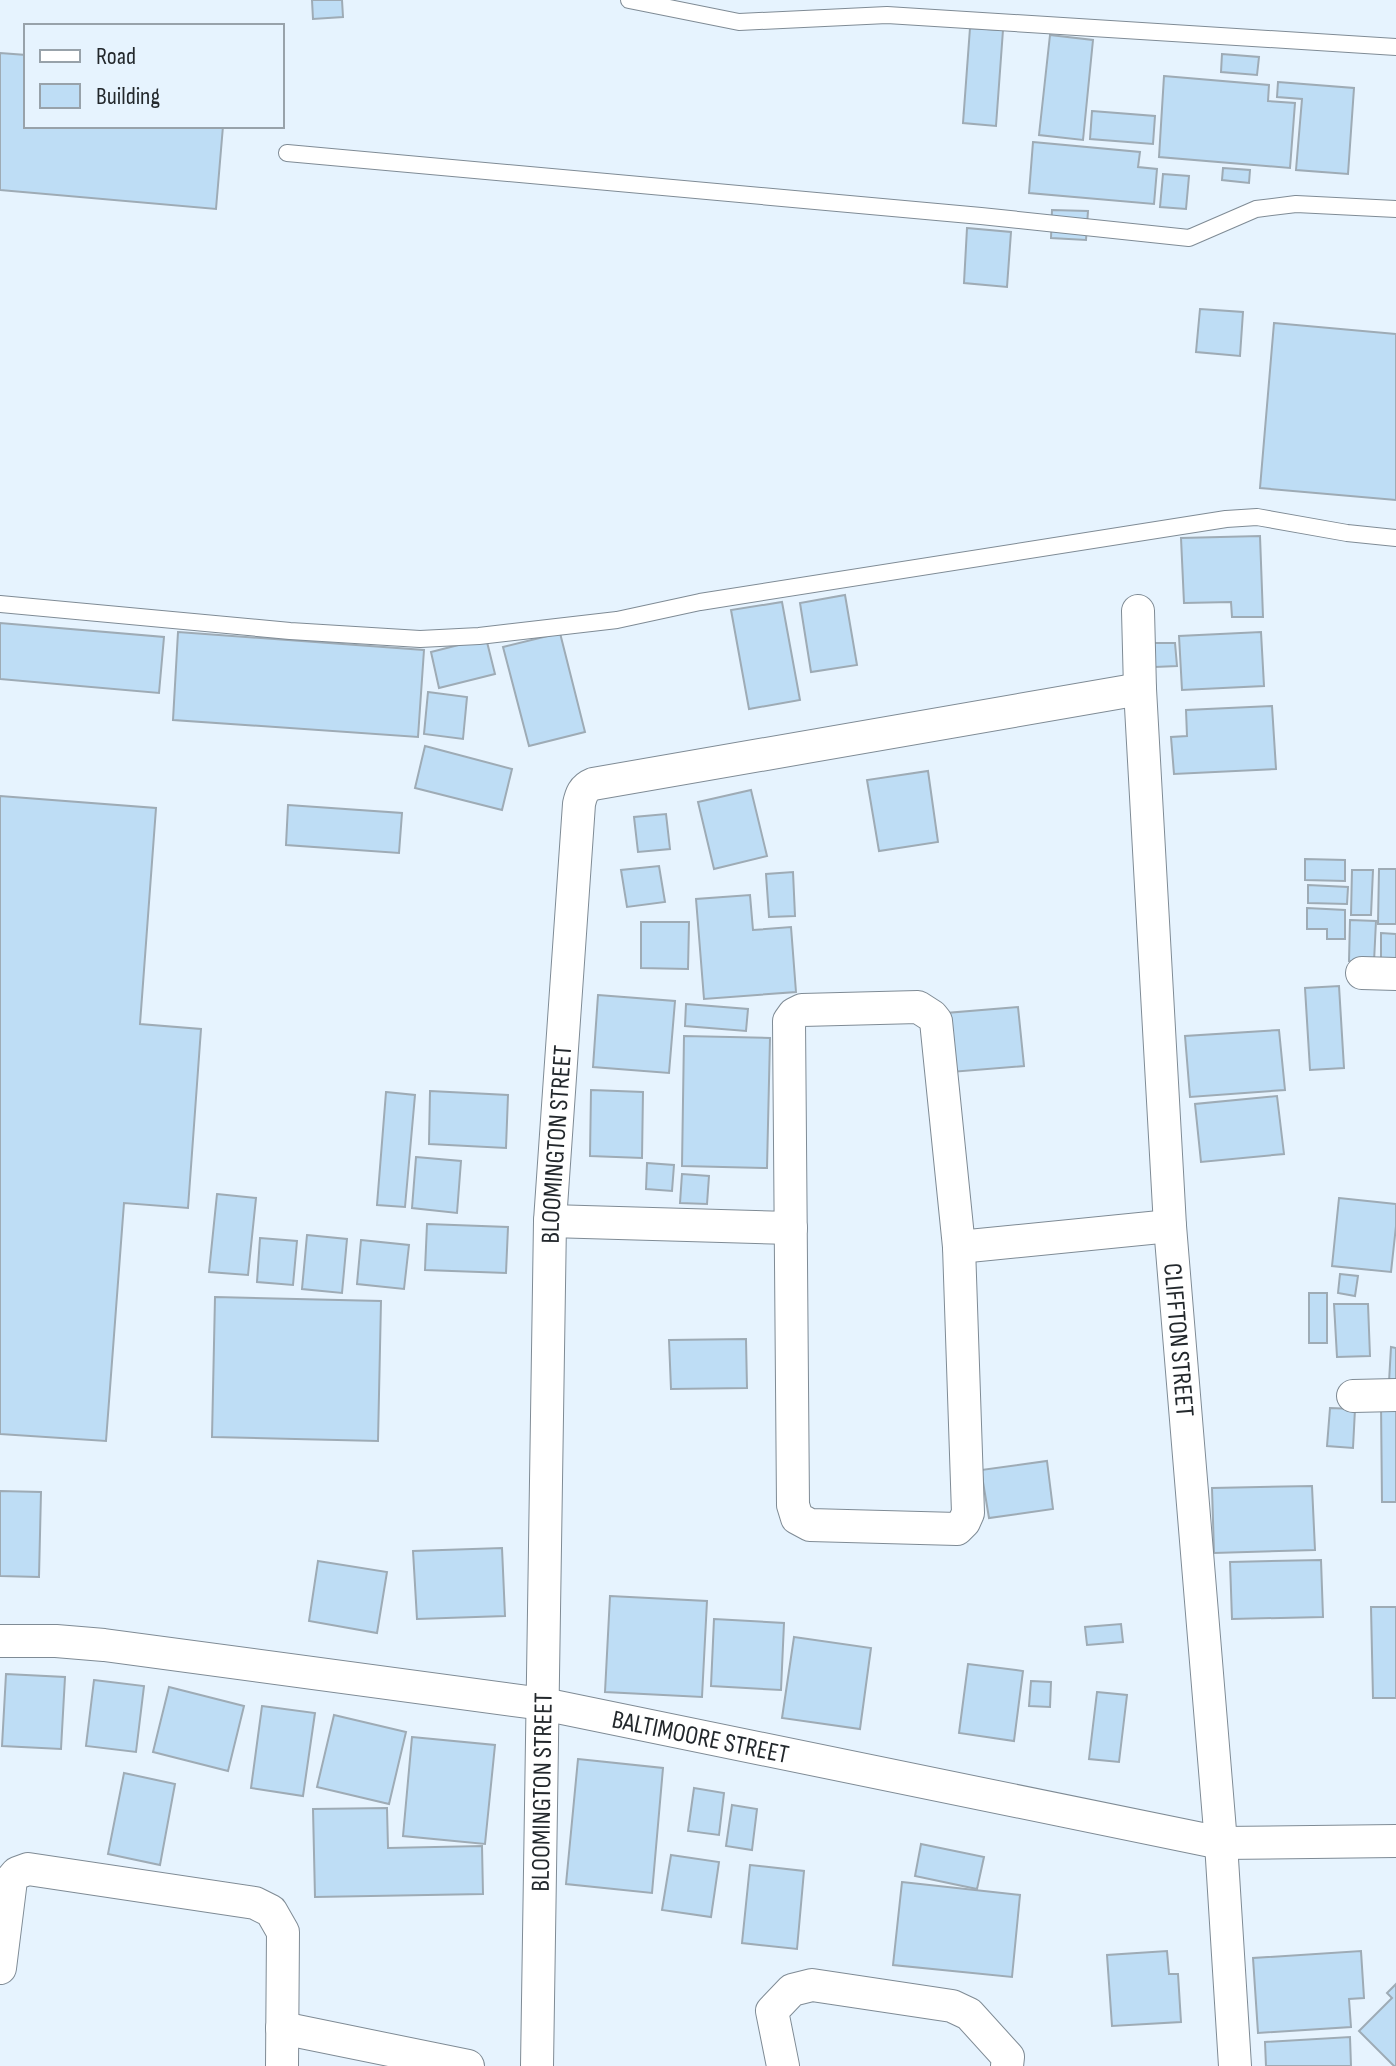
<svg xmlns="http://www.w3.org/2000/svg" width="1396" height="2066" viewBox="0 0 1396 2066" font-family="'Sofia Sans Condensed',sans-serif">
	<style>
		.building { fill: #beddf5; stroke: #9eabb5; stroke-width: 2 }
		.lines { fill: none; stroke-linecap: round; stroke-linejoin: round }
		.service-casing { stroke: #7f8b95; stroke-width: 18 }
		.minor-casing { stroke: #7f8b95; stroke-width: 34 }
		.service { stroke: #fff; stroke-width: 16 }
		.minor { stroke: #fff; stroke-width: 32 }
		.labels { text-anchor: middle; stroke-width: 6; stroke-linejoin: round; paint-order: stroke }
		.street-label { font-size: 26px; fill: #23282c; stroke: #e6f3fe }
	</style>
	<rect width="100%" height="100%" fill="#e6f3fe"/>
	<!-- building -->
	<g class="building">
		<polygon points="312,0 342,0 343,17 313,19"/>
		<polygon points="970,28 1003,30 996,126 963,123"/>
		<polygon points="1050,35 1093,40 1083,140 1039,135"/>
		<polygon points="0,53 26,55 26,126 223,126 216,209 0,190"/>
		<polygon points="1222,54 1259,57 1257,75 1221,72"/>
		<polygon points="1164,76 1269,85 1268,101 1295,103 1290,168 1159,157"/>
		<polygon points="1278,82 1354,88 1348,174 1296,170 1302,99 1277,97"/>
		<polygon points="1092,111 1155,116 1153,144 1090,139"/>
		<polygon points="1033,142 1140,152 1138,167 1157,169 1154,204 1029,193"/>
		<polygon points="1223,168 1250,170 1249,183 1222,180"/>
		<polygon points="1163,174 1189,176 1186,209 1160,207"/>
		<polygon points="1052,210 1088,211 1086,240 1051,238"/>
		<polygon points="967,228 1011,232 1007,287 964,283"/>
		<polygon points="1200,309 1243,312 1240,356 1196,352"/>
		<polygon points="1274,323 1396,334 1396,500 1260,488"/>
		<polygon points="1260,536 1263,617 1232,617 1231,602 1184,603 1181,538"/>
		<polygon points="845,595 857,665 811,672 800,603"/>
		<polygon points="782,602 800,700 749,709 731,610"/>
		<polygon points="0,623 164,637 159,693 0,679"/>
		<polygon points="178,632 424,650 418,737 173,720"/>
		<polygon points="1261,632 1264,686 1182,690 1179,636"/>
		<polygon points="560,633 585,732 529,746 503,647"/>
		<polygon points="486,638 495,674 439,688 431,652"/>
		<polygon points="1154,643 1175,643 1177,666 1155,667"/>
		<polygon points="428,692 467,697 463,739 424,734"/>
		<polygon points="1272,706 1276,769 1174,774 1171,737 1187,736 1186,710"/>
		<polygon points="425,746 512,769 502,810 415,788"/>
		<polygon points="928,771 938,842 879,851 867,780"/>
		<polygon points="751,790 767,856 714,869 698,802"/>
		<polygon points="0,796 156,808 140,1024 201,1029 188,1208 124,1203 106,1441 0,1434"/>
		<polygon points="288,805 402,813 399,853 286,845"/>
		<polygon points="666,814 670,849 638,852 634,817"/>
		<polygon points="1305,859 1345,860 1345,881 1305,880"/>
		<polygon points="659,866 665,902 627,907 621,870"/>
		<polygon points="1379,869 1396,869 1396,924 1378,924"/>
		<polygon points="1352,870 1373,870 1371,915 1351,915"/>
		<polygon points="793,872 795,916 769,917 766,874"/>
		<polygon points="1308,885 1348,887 1347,904 1308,903"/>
		<polygon points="750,895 753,930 791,927 796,992 704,999 696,899"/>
		<polygon points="1307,908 1345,910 1345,939 1327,939 1327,929 1307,929"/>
		<polygon points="1350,920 1376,921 1374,962 1349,961"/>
		<polygon points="641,922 689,922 688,969 641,968"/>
		<polygon points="1381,933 1396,934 1396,961 1381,961"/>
		<polygon points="1339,986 1344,1068 1310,1070 1305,988"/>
		<polygon points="598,995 675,1001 669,1073 593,1067"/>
		<polygon points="686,1004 748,1009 746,1031 685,1026"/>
		<polygon points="1018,1007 1024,1066 951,1072 946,1013"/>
		<polygon points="1279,1030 1285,1090 1190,1097 1185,1036"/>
		<polygon points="684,1036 770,1038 767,1168 682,1166"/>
		<polygon points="591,1090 643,1092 642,1158 590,1156"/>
		<polygon points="430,1091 508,1095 506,1148 429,1144"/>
		<polygon points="386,1092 415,1095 405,1207 377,1205"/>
		<polygon points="1277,1096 1284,1154 1201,1162 1195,1104"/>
		<polygon points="416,1157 461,1161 457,1213 412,1208"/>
		<polygon points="647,1163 674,1165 672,1191 646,1189"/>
		<polygon points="682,1174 709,1176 707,1204 680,1203"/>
		<polygon points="217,1194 256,1198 248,1275 209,1272"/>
		<polygon points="1339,1198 1396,1204 1396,1226 1391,1272 1332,1266"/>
		<polygon points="427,1224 508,1227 506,1273 425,1270"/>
		<polygon points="307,1235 347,1239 342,1293 302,1289"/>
		<polygon points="260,1238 297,1241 293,1285 257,1282"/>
		<polygon points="361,1240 409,1245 404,1289 357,1284"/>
		<polygon points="1340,1274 1358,1276 1355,1296 1338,1293"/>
		<rect x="1309" y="1293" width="18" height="50"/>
		<polygon points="215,1297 381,1301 378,1441 212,1437"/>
		<polygon points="1334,1304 1368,1304 1370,1356 1337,1357"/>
		<polygon points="746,1339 747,1388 671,1389 669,1340"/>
		<polygon points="1391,1347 1396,1348 1396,1382 1389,1382"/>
		<polygon points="1381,1403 1396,1403 1396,1502 1382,1502"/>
		<polygon points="1330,1408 1355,1409 1353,1448 1327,1446"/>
		<polygon points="1047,1461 1053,1509 989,1518 981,1470"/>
		<polygon points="1312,1486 1315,1550 1214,1553 1212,1488"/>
		<polygon points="0,1491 41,1492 39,1577 0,1576"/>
		<polygon points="502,1548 505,1616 417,1619 413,1551"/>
		<polygon points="1321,1560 1323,1617 1232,1619 1230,1562"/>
		<polygon points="318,1561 387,1572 377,1633 309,1621"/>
		<polygon points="610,1596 707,1601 702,1697 605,1692"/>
		<polygon points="1371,1607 1396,1607 1396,1698 1373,1698"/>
		<polygon points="714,1619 784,1623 781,1690 711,1686"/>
		<polygon points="1121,1624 1123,1642 1087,1645 1085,1627"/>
		<polygon points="794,1637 871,1648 860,1729 782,1718"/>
		<polygon points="968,1664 1023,1671 1014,1741 959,1733"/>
		<polygon points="6,1674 65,1677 61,1749 2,1746"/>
		<polygon points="94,1680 144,1686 136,1752 86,1746"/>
		<polygon points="1031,1681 1051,1682 1050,1707 1029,1706"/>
		<polygon points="169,1687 244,1706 228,1771 153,1752"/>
		<polygon points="1097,1692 1127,1695 1119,1762 1089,1759"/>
		<polygon points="262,1706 315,1713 303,1796 251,1788"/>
		<polygon points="334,1715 406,1732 389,1804 317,1787"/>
		<polygon points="412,1737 495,1745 485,1844 403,1836"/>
		<polygon points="578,1759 663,1768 652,1893 566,1884"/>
		<polygon points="124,1773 175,1784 160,1865 108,1854"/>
		<polygon points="694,1788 724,1793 719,1835 688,1831"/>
		<polygon points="732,1805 757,1809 752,1850 726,1846"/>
		<polygon points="387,1808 388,1848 482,1846 483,1894 315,1897 313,1809"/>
		<polygon points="921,1844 984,1857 977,1889 915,1876"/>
		<polygon points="671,1855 719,1862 711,1917 662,1910"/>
		<polygon points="750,1865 804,1871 797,1949 742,1943"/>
		<polygon points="902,1882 1020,1895 1012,1977 893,1965"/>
		<polygon points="1167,1951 1169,1974 1178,1974 1181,2022 1112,2026 1107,1955"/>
		<polygon points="1361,1951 1364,1998 1349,1999 1351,2027 1258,2033 1253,1958"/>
		<polygon points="1396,1984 1396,2066 1394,2066 1359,2031 1392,1998 1387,1993"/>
		<polygon points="1350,2037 1351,2066 1266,2066 1265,2042"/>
	</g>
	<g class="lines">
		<defs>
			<g id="service">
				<polyline points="629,0 739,22 887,15 1396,47"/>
				<polyline points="287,153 981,216 1189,238 1256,209 1296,204 1396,209"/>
				<polyline points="0,604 290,631 420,639 479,636 617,620 700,602 1226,519 1257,517 1347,533 1396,538"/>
			</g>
			<g id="minor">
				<path id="s1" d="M1138,611L1140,689L1170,1226L1221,1843L1235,2066"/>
				<polyline points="1362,973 1396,974"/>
				<polygon points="918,1007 932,1016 936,1021 959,1247 968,1513 964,1522 957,1529 810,1525 797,1518 793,1505 789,1021 794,1014 802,1010"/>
				<polyline points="550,1221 791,1228"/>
				<polyline points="959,1247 1170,1226"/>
				<polyline points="1353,1396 1396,1395"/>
				<path id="s2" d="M0,1641H56L104,1645L543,1704L1221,1843L1396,1841"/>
				<polyline points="0,1968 11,1880 17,1873 28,1869 255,1903 271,1911 283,1932 282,2066"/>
				<polyline points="282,2028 468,2066"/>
				<path id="s3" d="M537,2066L550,1221L579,804C581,795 583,788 593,784L1140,689"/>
				<polyline points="783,2066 772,2011 792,1990 812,1985 952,2006 969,2014 1008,2057 1007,2066"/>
			</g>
		</defs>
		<!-- service casing -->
		<use href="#service" class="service-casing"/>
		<!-- minor casing -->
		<use href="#minor" class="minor-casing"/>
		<!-- service -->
		<use href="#service" class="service"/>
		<!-- minor -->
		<use href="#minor" class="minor"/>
	</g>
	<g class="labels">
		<!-- street labels -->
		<g class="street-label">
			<text dy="9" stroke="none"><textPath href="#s3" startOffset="922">BLOOMINGTON STREET</textPath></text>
			<text dy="9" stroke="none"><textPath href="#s1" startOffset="730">CLIFFTON STREET</textPath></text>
			<text dy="9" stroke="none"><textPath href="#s2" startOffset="708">BALTIMOORE STREET</textPath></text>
			<text dy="9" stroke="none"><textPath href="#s3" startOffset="274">BLOOMINGTON STREET</textPath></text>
		</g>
	</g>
	<!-- legend -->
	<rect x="24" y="24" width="260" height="104" fill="#e6f3fe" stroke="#98a2aa" stroke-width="2"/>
	<rect x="40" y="50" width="40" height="12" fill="#ffffff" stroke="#98a2aa" stroke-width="2"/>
	<text x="96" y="64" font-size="24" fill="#23282c">Road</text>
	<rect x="40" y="84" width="40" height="24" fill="#beddf5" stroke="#98a2aa" stroke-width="2"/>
	<text x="96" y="104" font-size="24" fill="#23282c">Building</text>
</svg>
